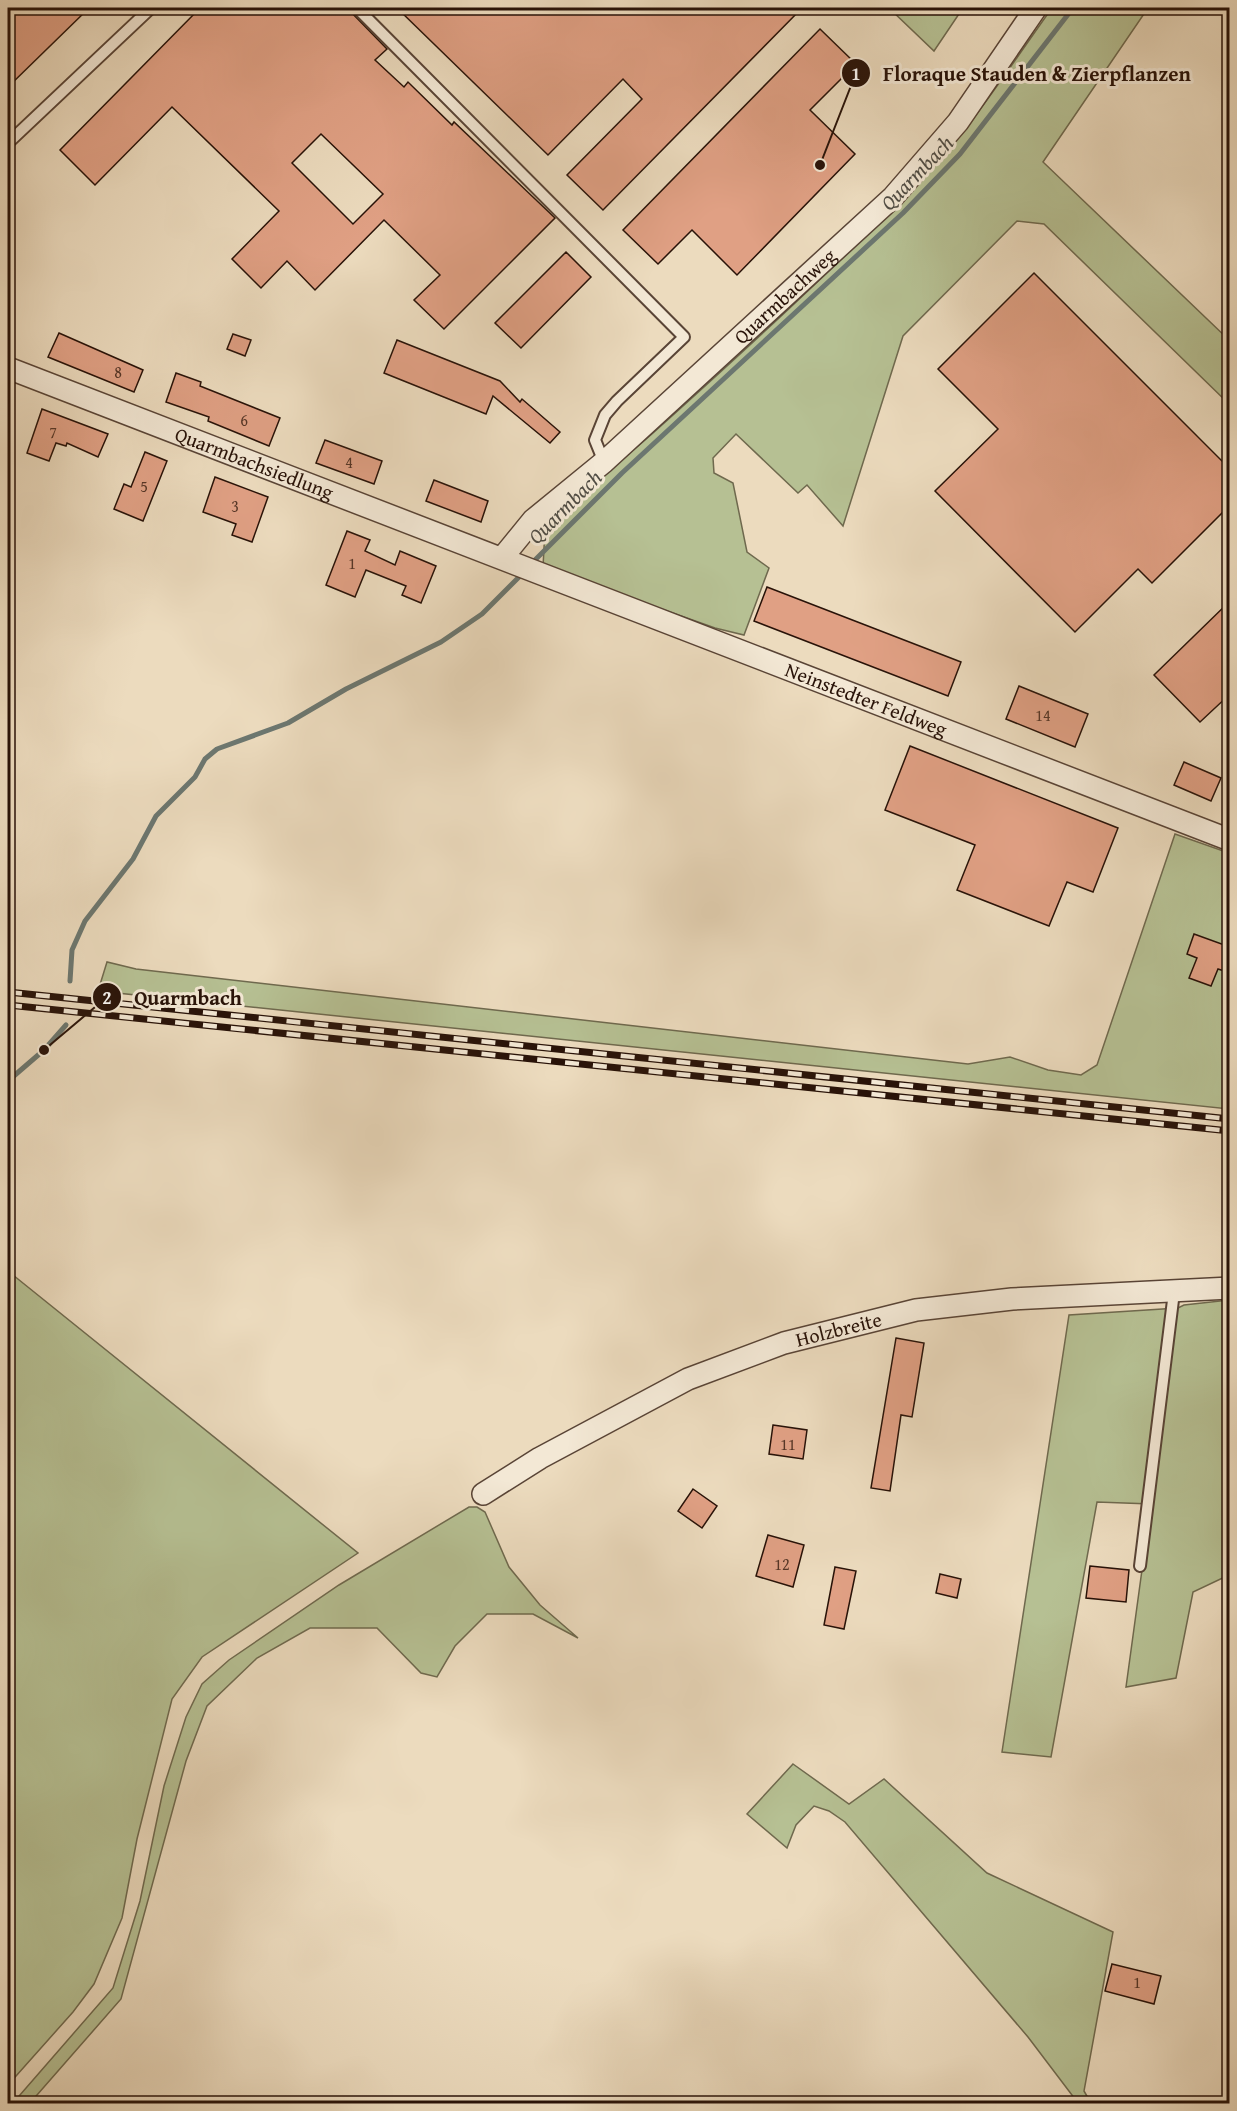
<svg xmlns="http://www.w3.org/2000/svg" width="1237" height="2111" viewBox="0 0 1237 2111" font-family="'Gentium Book Plus',serif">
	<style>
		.green { fill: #b6c093; stroke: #6f694e; stroke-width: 1.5 }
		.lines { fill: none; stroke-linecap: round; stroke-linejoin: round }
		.stream { stroke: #6c7770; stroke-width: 5 }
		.building { fill: #e0a084; stroke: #281208; stroke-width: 1.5; fill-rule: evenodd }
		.service-casing { stroke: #594436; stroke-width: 14 }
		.minor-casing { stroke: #594436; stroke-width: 24 }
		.service { stroke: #f3e8d5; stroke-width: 10 }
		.minor { stroke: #f3e8d5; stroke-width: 21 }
		.rail-casing { stroke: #281208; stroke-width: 7 }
		.rail { stroke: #f3e8d5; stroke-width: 4.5; stroke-dasharray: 14; stroke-linecap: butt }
		.labels { text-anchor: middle; stroke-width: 6; stroke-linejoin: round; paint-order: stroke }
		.number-label { font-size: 16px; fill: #563627 }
		.street-label { font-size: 20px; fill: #281208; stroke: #f3e8d5 }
		.water-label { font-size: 21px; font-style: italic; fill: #504d45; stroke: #f3e8d5 }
		.leader { fill: none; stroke: #281208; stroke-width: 2 }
		.callout-dot { fill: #281208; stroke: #f3e8d5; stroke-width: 2 }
		.mark-label { font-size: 18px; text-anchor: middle; font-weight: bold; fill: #fff }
		.callout-label { font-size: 21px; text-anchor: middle; font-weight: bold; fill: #281208; stroke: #f3e8d5; stroke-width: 6; stroke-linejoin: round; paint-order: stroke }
	</style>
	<rect width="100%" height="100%" fill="#ecdbbe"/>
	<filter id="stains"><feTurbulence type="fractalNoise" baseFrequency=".00333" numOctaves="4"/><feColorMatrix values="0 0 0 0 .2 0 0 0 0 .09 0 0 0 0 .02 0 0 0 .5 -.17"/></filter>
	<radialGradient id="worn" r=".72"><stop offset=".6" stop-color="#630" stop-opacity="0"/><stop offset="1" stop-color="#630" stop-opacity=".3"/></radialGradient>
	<!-- green -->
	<g class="green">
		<polygon points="889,8 963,8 934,51"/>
		<path d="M1052,8H1148L1043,162L1229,340V404L1044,224L1017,221L903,336L843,526L807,485L798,493L736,434L713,458L714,473L733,483L747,552L769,568L744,635L715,628L543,567L545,529C578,494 617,465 653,433C744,351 835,268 920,181C971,129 1010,66 1052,8Z"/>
		<polygon points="1175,834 1229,853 1229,1109 98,991 107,962 136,969 968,1064 1010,1057 1048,1070 1081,1075 1097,1065"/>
		<polygon points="8,1271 358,1553 202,1657 172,1699 137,1839 122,1918 94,1984 73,2012 8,2085"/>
		<polygon points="1229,1300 1229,1575 1193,1592 1176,1678 1126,1687 1151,1504 1097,1502 1051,1757 1002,1752 1069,1315 1178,1308 1184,1305"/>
		<polygon points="469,1507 477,1507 485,1512 509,1567 540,1605 578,1638 533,1614 487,1614 455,1646 437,1677 421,1673 377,1628 310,1628 257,1658 207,1706 186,1761 121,1999 30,2103 13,2103 113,1988 140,1901 164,1786 186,1717 202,1684 229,1660 339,1585"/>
		<polygon points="793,1764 849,1804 884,1779 987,1873 1113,1932 1084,2091 1091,2103 1078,2103 1028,2037 845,1822 829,1811 814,1806 796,1825 787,1848 747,1814"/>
	</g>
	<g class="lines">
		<!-- stream -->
		<g class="stream">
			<polyline points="531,564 622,473 903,213 960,154 1073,8"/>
			<polyline points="70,981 72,950 85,921 133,859 156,816 195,777 205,759 217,749 288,723 346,689 441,642 482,614 523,573"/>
			<polyline points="8,1081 44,1050 66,1025"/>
		</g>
	</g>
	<!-- building -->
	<g class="building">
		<polygon points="8,8 89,8 8,87"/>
		<path d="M200,8H350L352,13L387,49L375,60L404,87L408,82L452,125L454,122L555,218L444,329L414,300L440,275L384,220L315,290L287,261L261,288L232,259L279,211L172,107L95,185L60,150ZM321,134L383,194L353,224L292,163Z"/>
		<polygon points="397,8 802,8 603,210 567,175 642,99 623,79 548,155"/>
		<polygon points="820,29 856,64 810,110 855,154 737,275 692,230 658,264 623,230"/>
		<polygon points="566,252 591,277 521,348 495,323"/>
		<polygon points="1034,273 1230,469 1230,505 1152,583 1138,569 1075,632 935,491 998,429 938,369"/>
		<polygon points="59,333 143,370 134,392 48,357"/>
		<polygon points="233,334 251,340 245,356 227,349"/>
		<polygon points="397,340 500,381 520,402 522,399 560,432 550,443 493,396 486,414 384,373"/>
		<polygon points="176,373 201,382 200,386 280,418 269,446 208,421 209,417 166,402"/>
		<polygon points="42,409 108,434 98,457 67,443 66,446 56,443 49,461 27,453"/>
		<polygon points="325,440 382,461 374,484 316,463"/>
		<polygon points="145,452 167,461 143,521 114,509 124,484 131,487"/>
		<polygon points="215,477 268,497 252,542 232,535 236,524 203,512"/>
		<polygon points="434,480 488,501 481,522 426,501"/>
		<polygon points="347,531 370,540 365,551 395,565 400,551 436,566 421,603 402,595 406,586 366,570 355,597 326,585"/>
		<polygon points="767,587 961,662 948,696 754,621"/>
		<polygon points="1230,601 1230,694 1200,722 1154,675"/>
		<polygon points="1019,686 1088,714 1075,747 1006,719"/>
		<polygon points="910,746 1118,828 1093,892 1067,882 1049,926 957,890 975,845 885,810"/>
		<polygon points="1184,762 1221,778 1211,801 1174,785"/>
		<polygon points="1194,934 1230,947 1230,973 1218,969 1211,986 1189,978 1197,958 1187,954"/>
		<polygon points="896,1338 924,1343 912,1417 901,1415 890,1491 871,1488"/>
		<polygon points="773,1425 807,1430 803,1459 769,1454"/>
		<polygon points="693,1489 717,1506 702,1528 678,1511"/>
		<polygon points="768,1535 804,1545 793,1587 756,1576"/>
		<polygon points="1090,1566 1129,1570 1126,1602 1086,1598"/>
		<polygon points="835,1567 856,1571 844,1629 824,1625"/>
		<polygon points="940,1574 961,1579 957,1598 936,1593"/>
		<polygon points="1112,1964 1161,1976 1154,2004 1105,1991"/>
	</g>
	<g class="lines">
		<defs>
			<g id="service">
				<polyline points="357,8 684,337 617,401 605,415 595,440 604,462"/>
				<polyline points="8,143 151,8"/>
				<polyline points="1140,1566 1174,1292"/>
			</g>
			<g id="minor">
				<path id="s1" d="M8,368L1230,840"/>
				<path id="s2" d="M502,558L533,520L604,462L893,197L958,122L1036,8"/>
				<path id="s3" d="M483,1494L540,1458L688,1379L784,1343L916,1310L1012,1299L1230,1288"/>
			</g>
		</defs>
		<!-- service casing -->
		<use href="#service" class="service-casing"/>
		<!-- minor casing -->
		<use href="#minor" class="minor-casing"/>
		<!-- service -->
		<use href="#service" class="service"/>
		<!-- minor -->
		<use href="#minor" class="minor"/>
		<defs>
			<g id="rail">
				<polyline points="8,992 1230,1119"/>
				<polyline points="8,1005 1230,1131"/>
			</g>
		</defs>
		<!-- rail casing -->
		<use href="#rail" class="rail-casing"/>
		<!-- rail -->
		<use href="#rail" class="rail"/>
	</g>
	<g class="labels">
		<!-- number labels -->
		<g class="number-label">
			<text x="118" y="378">8</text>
			<text x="244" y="426">6</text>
			<text x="53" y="438">7</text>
			<text x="349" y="468">4</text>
			<text x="144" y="492">5</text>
			<text x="235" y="512">3</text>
			<text x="352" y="569">1</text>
			<text x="1043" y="721">14</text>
			<text x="788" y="1450">11</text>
			<text x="782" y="1570">12</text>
			<text x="1137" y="1988">1</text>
		</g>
		<!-- street labels -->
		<g class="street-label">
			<text dy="7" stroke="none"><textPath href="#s2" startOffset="386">Quarmbachweg</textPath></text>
			<text dy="7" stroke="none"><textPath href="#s1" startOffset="264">Quarmbachsiedlung</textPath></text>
			<text dy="7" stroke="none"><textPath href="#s1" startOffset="920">Neinstedter Feldweg</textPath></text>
			<text dy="7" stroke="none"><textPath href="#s3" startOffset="394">Holzbreite</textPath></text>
		</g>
		<!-- water labels -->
		<g class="water-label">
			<text transform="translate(917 173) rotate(-46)" y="7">Quarmbach</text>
			<text transform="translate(565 507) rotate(-45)" y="7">Quarmbach</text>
		</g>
	</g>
	<!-- callouts -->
	<path class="leader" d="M820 165L856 73M44 1050L107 997"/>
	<g class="callout-dot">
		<circle cx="820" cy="165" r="6"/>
		<circle cx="44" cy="1050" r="6"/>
		<circle cx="856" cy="73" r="15"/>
		<circle cx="107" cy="997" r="15"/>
	</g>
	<g class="mark-label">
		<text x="856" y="80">1</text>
		<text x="107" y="1004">2</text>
	</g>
	<g class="callout-label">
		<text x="1037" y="81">Floraque Stauden &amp; Zierpflanzen</text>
		<text x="188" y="1005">Quarmbach</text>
	</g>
	<!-- margin -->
	<rect width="1237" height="2111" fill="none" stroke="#ecdbbe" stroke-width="30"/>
	<rect x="9" y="9" width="1219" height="2093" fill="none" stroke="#281208" stroke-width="3"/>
	<rect x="15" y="15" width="1207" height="2081" fill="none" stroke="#281208" stroke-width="1.5"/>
	<rect width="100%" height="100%" filter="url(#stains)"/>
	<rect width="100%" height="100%" fill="url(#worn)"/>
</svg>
